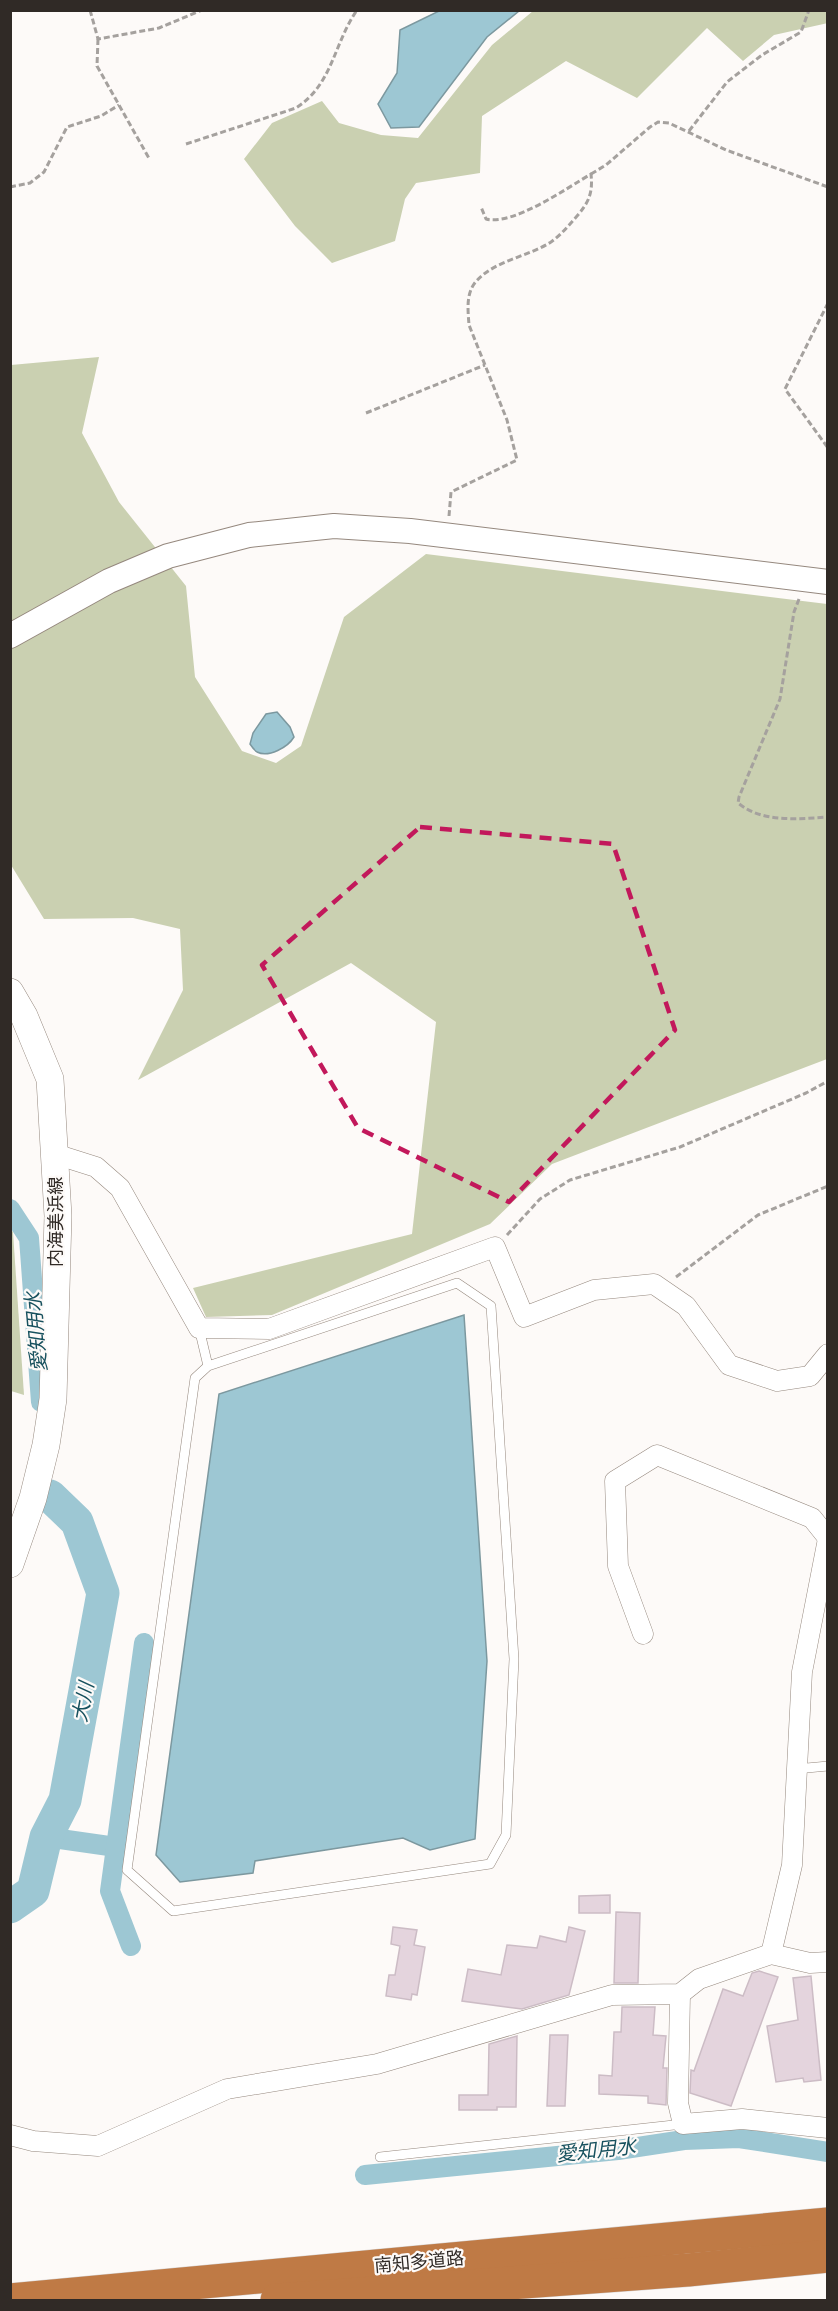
<svg xmlns="http://www.w3.org/2000/svg" width="838" height="2311" viewBox="0 0 838 2311" font-family="Raleway,'Noto Sans JP',sans-serif">
	<style>
		.green { fill: #cad0b1 }
		.water { fill: #9dc7d3; stroke: #7c989f; stroke-width: 1.5 }
		.lines { fill: none; stroke-linecap: round; stroke-linejoin: round }
		.canal { stroke: #9dc7d3; stroke-width: 20 }
		.river { stroke: #9dc7d3; stroke-width: 33 }
		.building { fill: #e4d4dd; stroke: #ccbcc5; stroke-width: 1.5 }
		.service-casing { stroke: #95887e; stroke-width: 10 }
		.minor-casing { stroke: #95887e; stroke-width: 21 }
		.tertiary-casing { stroke: #95887e; stroke-width: 26 }
		.secondary-casing { stroke: #95887e; stroke-width: 28 }
		.motorway-casing { stroke: #d6d4d4; stroke-width: 34 }
		.path { stroke: #a5a19e; stroke-width: 3; stroke-dasharray: 6 3; stroke-linecap: butt }
		.service { stroke: #fff; stroke-width: 9 }
		.minor { stroke: #fff; stroke-width: 20 }
		.tertiary { stroke: #fff; stroke-width: 24 }
		.secondary { stroke: #fff; stroke-width: 27 }
		.motorway { stroke: #bf7a45; stroke-width: 33 }
		.marked { fill: none; stroke: #c2185b; stroke-width: 4.5; stroke-dasharray: 12 8; stroke-linejoin: round }
		.labels { text-anchor: middle; stroke-width: 4.5; stroke-linejoin: round; paint-order: stroke }
		.street-label { font-size: 18px; fill: #302a26; stroke: #fdfaf8 }
		.water-label { font-size: 20px; font-style: italic; fill: #17515e; stroke: #fdfaf8 }
	</style>
	<rect width="100%" height="100%" fill="#fdfaf8"/>
	<!-- green -->
	<g class="green">
		<polygon points="533,11 827,10 828,23 774,35 743,61 707,28 637,98 566,61 482,116 480,173 416,183 405,199 395,241 332,263 295,226 244,159 272,123 322,101 339,123 381,135 418,138 492,45"/>
		<polygon points="99,357 82,433 119,502 186,586 195,677 242,751 276,763 301,746 344,617 426,554 827,604 827,1059 552,1164 490,1224 272,1315 206,1317 193,1288 412,1234 436,1022 351,963 138,1080 183,990 180,929 133,918 44,919 11,865 11,365"/>
		<polygon points="11,1229 13,1232 24,1395 11,1391"/>
	</g>
	<!-- water -->
	<g class="water">
		<polygon points="439,11 519,11 487,37 419,127 391,128 378,104 397,73 400,30"/>
		<path d="M277,712L290,727L294,737C288,747 269,758 257,752C254,750 252,747 250,744L253,733L266,714Z"/>
		<polygon points="464,1315 487,1661 475,1839 430,1850 403,1838 255,1861 253,1873 180,1882 156,1855 219,1394"/>
	</g>
	<g class="lines">
		<!-- canal -->
		<g class="canal">
			<polyline points="10,1209 29,1238 41,1402"/>
			<polyline points="46,1837 116,1847"/>
			<polyline points="131,1946 110,1891 144,1643"/>
			<polyline points="365,2175 618,2150 684,2140 739,2138 828,2152"/>
		</g>
		<!-- river -->
		<polyline class="river" points="10,1907 33,1891 46,1837 65,1800 103,1593 77,1522 50,1496"/>
	</g>
	<!-- building -->
	<g class="building">
		<polygon points="610,1895 610,1913 579,1913 579,1896"/>
		<polygon points="616,1912 640,1913 638,1983 614,1983"/>
		<polygon points="393,1927 417,1930 414,1945 425,1947 417,1995 412,1994 411,2000 386,1996 389,1975 395,1975 400,1946 391,1944"/>
		<polygon points="569,1927 585,1931 569,1995 522,2009 462,2001 468,1969 501,1975 507,1945 537,1948 540,1936 566,1942"/>
		<polygon points="759,1971 778,1977 731,2106 690,2093 691,2070 694,2071 723,1989 743,1996 752,1973"/>
		<polygon points="811,1976 821,2080 804,2082 803,2078 776,2082 767,2026 798,2020 793,1978"/>
		<polygon points="622,2007 655,2007 653,2035 666,2036 663,2068 667,2068 666,2105 648,2103 648,2096 599,2094 599,2075 612,2076 614,2032 621,2032"/>
		<polygon points="550,2035 568,2035 565,2106 547,2106"/>
		<polygon points="517,2036 516,2107 497,2107 497,2110 459,2110 459,2095 488,2095 489,2044"/>
	</g>
	<g class="lines">
		<defs>
			<g id="service">
				<polyline points="199,1328 208,1366 195,1378 127,1870 173,1911 490,1864 506,1835 514,1659 491,1306 457,1283 208,1366"/>
				<polyline points="796,1769 828,1766"/>
				<polyline points="380,2157 683,2124"/>
			</g>
			<g id="minor">
				<polyline points="55,1154 96,1167 120,1188 199,1328 269,1329 495,1247 524,1317 594,1290 654,1284 686,1306 729,1365 777,1381 810,1376 828,1354"/>
				<polyline points="643,1634 618,1566 615,1481 657,1455 812,1518 828,1538"/>
				<polyline points="771,1954 792,1865 802,1672 828,1539"/>
				<polyline points="680,1994 678,2103 683,2124 742,2119 828,2128"/>
				<polyline points="10,2135 33,2141 98,2146 227,2089 377,2064 612,1995 680,1994 699,1979 771,1954 810,1963 828,1962"/>
			</g>
			<polyline id="tertiary" points="10,636 109,581 168,556 249,535 334,526 410,531 828,582"/>
			<polyline id="secondary" points="10,992 24,1016 50,1079 58,1216 53,1399 46,1445 33,1498 10,1564"/>
			<g id="motorway">
				<polyline points="10,2300 828,2224"/>
				<polyline points="277,2300 688,2270 828,2256"/>
			</g>
		</defs>
		<!-- service casing -->
		<use href="#service" class="service-casing"/>
		<!-- minor casing -->
		<use href="#minor" class="minor-casing"/>
		<!-- tertiary casing -->
		<use href="#tertiary" class="tertiary-casing"/>
		<!-- secondary casing -->
		<use href="#secondary" class="secondary-casing"/>
		<!-- motorway casing -->
		<use href="#motorway" class="motorway-casing"/>
		<!-- path -->
		<g class="path">
			<polyline points="90,10 98,39 159,28 202,10"/>
			<polyline points="98,39 97,66 150,160"/>
			<polyline points="689,131 727,82 762,55 801,32 809,10"/>
			<path d="M186,144L296,108C333,84 333,45 357,10"/>
			<polyline points="591,174 606,165 650,127 658,122 669,123 726,150 828,187"/>
			<polyline points="10,187 30,183 44,172 67,127 101,116 119,105"/>
			<polyline points="828,303 785,389 828,448"/>
			<polyline points="366,413 485,365"/>
			<path d="M449,516L451,492L517,460L507,420L469,325C468,311 466,296 474,284C491,261 528,257 551,242C561,235 569,225 577,216C589,202 593,193 591,174C567,188 513,226 486,219L481,207"/>
			<path d="M799,599L794,612L780,699L739,797L738,803C762,823 798,819 828,817"/>
			<polyline points="507,1235 540,1199 570,1180 680,1147 806,1093 828,1081"/>
			<polyline points="676,1277 758,1215 828,1186"/>
		</g>
		<!-- service -->
		<use href="#service" class="service"/>
		<!-- minor -->
		<use href="#minor" class="minor"/>
		<!-- tertiary -->
		<use href="#tertiary" class="tertiary"/>
		<!-- secondary -->
		<use href="#secondary" class="secondary"/>
		<!-- motorway -->
		<use href="#motorway" class="motorway"/>
	</g>
	<!-- marked area -->
	<path class="marked" d="M420,827L613,844L675,1030L509,1202L358,1128L262,965Z"/>
	<g class="labels">
		<!-- street labels -->
		<g class="street-label">
			<text transform="translate(56 1222) rotate(-90)" y="6">内海美浜線</text>
			<text transform="translate(419 2262) rotate(-5)" y="6">南知多道路</text>
		</g>
		<!-- water labels -->
		<g class="water-label">
			<text transform="translate(36 1332) rotate(-95)" y="7">愛知用水</text>
			<text transform="translate(83 1702) rotate(-79)" y="7">大川</text>
			<text transform="translate(596 2150) rotate(-6)" y="7">愛知用水</text>
		</g>
	</g>
	<!-- border -->
	<rect width="838" height="2311" fill="none" stroke="#302a26" stroke-width="24"/>
</svg>
